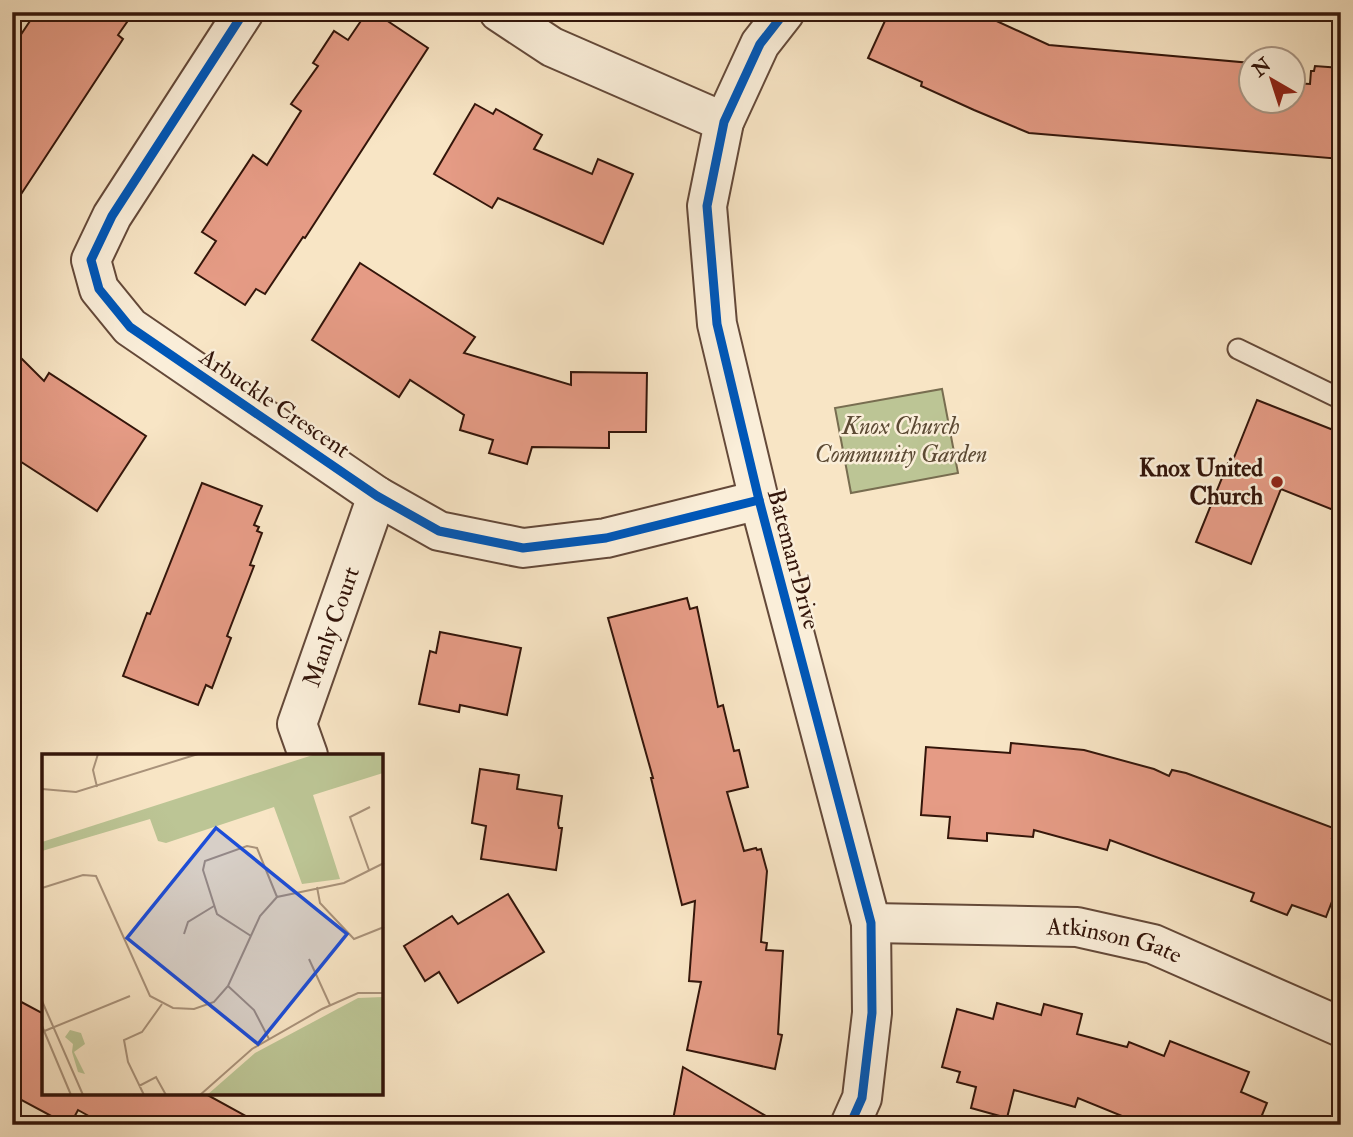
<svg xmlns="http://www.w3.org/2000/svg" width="1353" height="1137" viewBox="0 0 1353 1137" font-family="'IM FELL Double Pica',serif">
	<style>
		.green { fill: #bcc595; stroke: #786d50; stroke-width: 2 }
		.building { fill: #e59b85; stroke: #33150a; stroke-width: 2 }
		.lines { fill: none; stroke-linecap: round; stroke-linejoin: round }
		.service-casing { stroke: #644939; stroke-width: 23 }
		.minor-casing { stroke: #644939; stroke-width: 42 }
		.service { stroke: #faeed9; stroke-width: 19 }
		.minor { stroke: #faeed9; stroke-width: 38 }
		.cycleway-casing { stroke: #faeed9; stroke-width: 13 }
		.cycleway { stroke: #0057b8; stroke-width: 9 }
		.poi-dot { fill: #8f2418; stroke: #faeed9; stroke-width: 2.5 }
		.labels { text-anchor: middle; stroke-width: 5; stroke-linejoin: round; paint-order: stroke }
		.street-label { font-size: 24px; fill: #33150a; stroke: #faeed9 }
		.park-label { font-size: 24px; font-style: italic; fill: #5c4a34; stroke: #faeed9 }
		.poi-label { font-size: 24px; font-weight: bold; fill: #33150a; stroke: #faeed9; text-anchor: end }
		.inset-road { fill: none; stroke: #a9927a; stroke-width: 2 }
		.view { fill: #1d4ed8; fill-opacity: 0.15; stroke: #1d4ed8; stroke-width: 3.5 }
		.inset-edge { fill: none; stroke: #33150a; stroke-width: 3.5 }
	</style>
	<rect width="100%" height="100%" fill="#f8e5c5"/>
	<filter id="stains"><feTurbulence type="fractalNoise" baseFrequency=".00286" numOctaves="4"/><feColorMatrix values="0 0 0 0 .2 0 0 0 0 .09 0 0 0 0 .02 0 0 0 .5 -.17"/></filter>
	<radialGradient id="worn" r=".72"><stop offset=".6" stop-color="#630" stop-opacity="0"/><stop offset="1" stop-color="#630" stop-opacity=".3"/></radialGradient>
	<!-- green -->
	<polygon class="green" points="942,389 958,473 851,493 835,408"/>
	<!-- building -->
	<g class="building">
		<polygon points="36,12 134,12 118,35 123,39 12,208 12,48"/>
		<polygon points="367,12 374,12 428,48 305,238 303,237 265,294 256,289 245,305 195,273 216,241 202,232 253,155 267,165 301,111 291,104 318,66 313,63 334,31 348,40"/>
		<polygon points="889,12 977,12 1049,45 1251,63 1251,102 1293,102 1293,83 1310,84 1311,71 1314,71 1315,66 1341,68 1341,159 1029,133 974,110 921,86 922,82 868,58"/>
		<polygon points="475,104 493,114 496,109 542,135 534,149 592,174 598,159 633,174 603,244 498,198 492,208 434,174"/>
		<polygon points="360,263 475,337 464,353 571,385 571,372 647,373 646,432 609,432 609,448 532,447 527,464 489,453 493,440 460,430 464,415 410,380 399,397 312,340"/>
		<polygon points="12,349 44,381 49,373 146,436 97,511 12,456"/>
		<polygon points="1257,400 1341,433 1341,513 1281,489 1251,564 1196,542 1228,463 1231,465"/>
		<polygon points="202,483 262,506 254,525 259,527 257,531 262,533 250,565 254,566 227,636 231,638 212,688 206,685 198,705 123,676 147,613 150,614"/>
		<polygon points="687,598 690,609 697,607 718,707 723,705 734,751 739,750 748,787 727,792 744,851 756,848 757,850 761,849 767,871 761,942 767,943 766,950 783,951 778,1034 782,1035 775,1069 687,1050 701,982 689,981 695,901 682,905 651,778 653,778 608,618"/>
		<polygon points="440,632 521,648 507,715 460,705 459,712 419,704 430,651 436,653"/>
		<polygon points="1011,743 1084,750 1154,769 1169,776 1172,770 1186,773 1336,829 1332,838 1341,842 1341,878 1326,917 1292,905 1287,915 1251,901 1254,893 1110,840 1107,850 1034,830 1033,837 987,833 987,841 948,838 950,817 921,815 926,747 1010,753"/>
		<polygon points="480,769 519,775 517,789 562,796 558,824 559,828 562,828 556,870 481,859 486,826 472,823"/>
		<polygon points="508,894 544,952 458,1003 439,972 425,981 404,946 452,916 458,924"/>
		<polygon points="12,997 44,1014 44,1093 204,1093 262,1125 105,1125 78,1110 70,1125 68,1125 12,1095"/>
		<polygon points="997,1003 1041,1015 1044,1004 1082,1014 1077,1034 1127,1047 1129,1042 1164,1056 1170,1041 1249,1072 1241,1092 1267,1103 1258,1125 1144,1125 1078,1098 1075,1107 1014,1090 1007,1118 971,1108 976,1087 957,1082 960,1072 942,1067 957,1009 993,1019"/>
		<polygon points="683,1067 781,1125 672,1125"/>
	</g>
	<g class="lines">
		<defs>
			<polyline id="service" points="1238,349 1341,399"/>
			<g id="minor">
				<polyline points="244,12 112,216 91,260 99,289 130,327 377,496 439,531 523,548 606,538 759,500"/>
				<polyline points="499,12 552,47 724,122"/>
				<polyline points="785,12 760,44 724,122 707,206 717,324 759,500 871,923 872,1013 862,1098 850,1125"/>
				<path id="s1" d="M308,755L297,724L377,496"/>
				<path id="s2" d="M871,923L1077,927L1153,944L1341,1027"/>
			</g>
		</defs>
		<!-- service casing -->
		<use href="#service" class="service-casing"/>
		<!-- minor casing -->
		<use href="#minor" class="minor-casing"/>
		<!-- service -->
		<use href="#service" class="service"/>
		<!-- minor -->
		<use href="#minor" class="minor"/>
		<defs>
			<g id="cycleway">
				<polyline points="244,12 112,216 91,260 99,289 130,327 377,496 439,531 523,548 606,538 759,500"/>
				<polyline points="785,12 760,44 724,122 707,206 717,324 759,500 871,923 872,1013 862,1098 850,1125"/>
			</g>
		</defs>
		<!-- cycleway casing -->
		<use href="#cycleway" class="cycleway-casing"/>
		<!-- cycleway -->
		<use href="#cycleway" class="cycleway"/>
	</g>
	<!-- markers -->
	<circle class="poi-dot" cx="1277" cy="482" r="7"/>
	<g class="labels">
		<!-- street labels -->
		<g class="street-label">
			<text transform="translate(275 403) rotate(34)" y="8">Arbuckle Crescent</text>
			<text transform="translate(794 559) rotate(75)" y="8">Bateman Drive</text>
			<text dy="8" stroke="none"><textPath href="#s1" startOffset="136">Manly Court</textPath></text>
			<text dy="8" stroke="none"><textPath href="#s2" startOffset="245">Atkinson Gate</textPath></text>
		</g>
		<!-- park labels -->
		<g class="park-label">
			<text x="901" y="434">Knox Church<tspan x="901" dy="28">Community Garden</tspan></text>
		</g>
		<!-- poi labels -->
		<g class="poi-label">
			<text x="1263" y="476">Knox United<tspan x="1263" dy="28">Church</tspan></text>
		</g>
	</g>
	<!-- overview -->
	<g transform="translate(42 754)">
		<rect width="341" height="341" fill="#f8e5c5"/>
		<path d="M274,0H341V19L271,41L298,125L260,130L232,53L124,89L116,87L108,65L0,97V88ZM341,243V341H165L213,299L316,244ZM28,276L39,279L43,290L32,298L43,320L36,318L30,298L31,290L23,283Z" fill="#bcc595"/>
		<path class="inset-road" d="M55,33L51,16L56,0M0,35L34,38L156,0M327,116L308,63L328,53M275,133L278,149L312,185L342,173M0,134L41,121L54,122L108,242L131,254L152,255L172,248L186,232L218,162L235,143L302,129L342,109M142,180L146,168L172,152M209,182L175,160L161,116L163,107L205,92L215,94L235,143M267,205L288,251M186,232L212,256L227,285M0,247L41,341M0,272L29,341M0,278L88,242M97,332L114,323L124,341M102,341L86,308L82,286L100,278L120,250M158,341L210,295L280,255L316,239H342"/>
		<path class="view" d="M174,74L305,180L216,290L85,184Z"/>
		<rect width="341" height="341" class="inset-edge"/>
	</g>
	<!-- margin -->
	<rect width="1353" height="1137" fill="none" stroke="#f8e5c5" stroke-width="42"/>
	<rect x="14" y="14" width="1325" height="1109" fill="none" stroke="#33150a" stroke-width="3.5"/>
	<rect x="21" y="21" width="1311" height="1095" fill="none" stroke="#33150a" stroke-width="2"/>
	<!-- north arrow -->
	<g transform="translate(1272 80) rotate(321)"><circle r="33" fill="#faeed9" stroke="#aa9786" stroke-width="2"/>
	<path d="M0-5L12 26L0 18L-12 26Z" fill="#8f2418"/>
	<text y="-10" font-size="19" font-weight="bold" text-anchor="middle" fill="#33150a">N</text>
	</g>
	<rect width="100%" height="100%" filter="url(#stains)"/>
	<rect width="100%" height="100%" fill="url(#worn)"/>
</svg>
